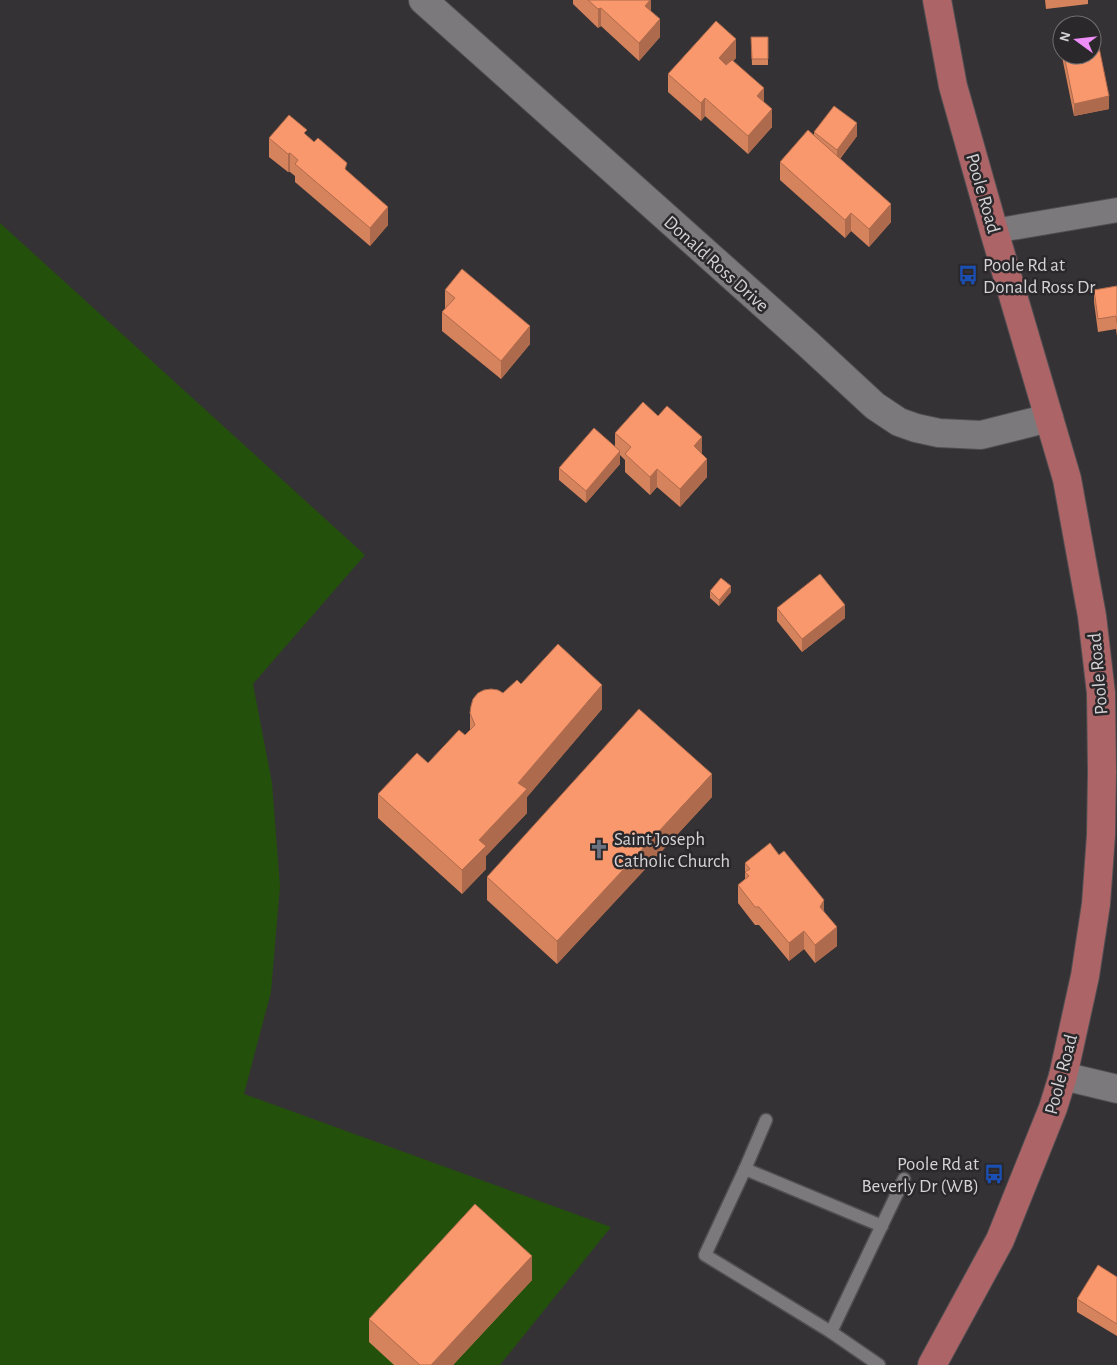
<svg xmlns="http://www.w3.org/2000/svg" width="1117" height="1365" viewBox="0 0 1117 1365" font-family="'Alegreya Sans',sans-serif">
	<style>
		.green { fill: #23500b }
		.lines { fill: none; stroke-linecap: round; stroke-linejoin: round }
		.service-casing { stroke: #504e51; stroke-width: 15 }
		.minor-casing { stroke: #504e51; stroke-width: 26 }
		.tertiary-casing { stroke: #504e51; stroke-width: 30 }
		.primary-casing { stroke: #504e51; stroke-width: 30 }
		.service { stroke: #7c797d; stroke-width: 12 }
		.minor { stroke: #7c797d; stroke-width: 24 }
		.tertiary { stroke: #7c797d; stroke-width: 28 }
		.primary { stroke: #ac6466; stroke-width: 28 }
		.wall { fill: #d5835d }
		.shaded-wall { fill: #ae6a4c }
		.building { fill: #f8986c; stroke: #ae6a4c }
		.labels { text-anchor: middle; stroke-width: 5; stroke-linejoin: round; paint-order: stroke }
		.street-label { font-size: 19px; fill: #d4d2d4; stroke: #2b282c }
		.poi-label { font-size: 19px; fill: #d4d2d4; stroke: #2b282c; text-anchor: start }
	</style>
	<rect width="100%" height="100%" fill="#353236"/>
	<!-- green -->
	<polygon class="green" points="0,223 365,555 253,684 272,783 280,886 271,992 244,1094 611,1227 500,1365 0,1365"/>
	<g class="lines">
		<defs>
			<g id="service">
				<polyline points="766,1120 745,1169 705,1255 831,1332"/>
				<polyline points="745,1169 882,1226"/>
				<polyline points="879,1365 831,1332 904,1179"/>
			</g>
			<polyline id="minor" points="994,231 1117,210"/>
			<g id="tertiary">
				<polyline points="423,0 808,344 875,406 899,422 916,428 939,433 981,435 1049,418"/>
				<polyline points="1063,1076 1117,1089"/>
			</g>
			<polyline id="primary" points="932,1365 1000,1240 1053,1108 1063,1076 1085,976 1096,904 1101,835 1102,772 1101,693 1092,616 1067,479 994,231 953,86 937,0"/>
		</defs>
		<!-- service casing -->
		<use href="#service" class="service-casing"/>
		<!-- minor casing -->
		<use href="#minor" class="minor-casing"/>
		<!-- tertiary casing -->
		<use href="#tertiary" class="tertiary-casing"/>
		<!-- primary casing -->
		<use href="#primary" class="primary-casing"/>
		<!-- service -->
		<use href="#service" class="service"/>
		<!-- minor -->
		<use href="#minor" class="minor"/>
		<!-- tertiary -->
		<use href="#tertiary" class="tertiary"/>
		<!-- primary -->
		<use href="#primary" class="primary"/>
	</g>
	<!-- wall -->
	<g class="wall">
		<polygon points="573,0 651,0 651,11 660,37 639,61 601,26 598,28 573,4"/>
		<polygon points="1045,0 1088,0 1088,4 1046,9"/>
		<polygon points="1062,29 1062,55 1092,55 1109,109 1074,116 1059,42 1059,30"/>
		<polygon points="751,37 768,37 768,65 752,65"/>
		<polygon points="736,58 733,61 764,102 772,127 748,154 705,116 701,121 668,92 668,74"/>
		<polygon points="814,132 857,136 840,159 891,222 869,247 851,231 845,238 780,180 780,162 814,135"/>
		<polygon points="307,136 347,171 388,225 370,246 295,182 295,176 290,172 288,172 269,157 269,138"/>
		<polygon points="1117,286 1117,336 1116,329 1098,332 1094,302 1094,290"/>
		<polygon points="445,290 530,344 501,379 442,331 442,312 446,308 445,308"/>
		<polygon points="658,416 702,454 707,477 680,507 657,487 650,495 625,472 625,460 620,455 620,464 586,503 559,480 559,468 615,447 615,433"/>
		<polygon points="710,591 731,592 719,606 710,598"/>
		<polygon points="777,608 845,618 802,652 777,621"/>
		<polygon points="521,684 602,709 527,797 527,813 486,856 486,869 462,894 378,818 378,794 428,763 465,735 470,731 470,713 503,693"/>
		<polygon points="712,797 557,964 487,900 487,877"/>
		<polygon points="745,863 824,911 837,946 815,963 804,949 789,961 759,925 755,925 738,903 738,885 745,879"/>
		<polygon points="1117,1277 1117,1336 1077,1312 1077,1299"/>
		<polygon points="532,1280 453,1365 394,1365 369,1342 369,1319"/>
	</g>
	<!-- shaded-wall -->
	<g class="shaded-wall">
		<polygon points="650,0 651,0 651,17 645,6"/>
		<polygon points="601,8 601,26 598,28 598,9"/>
		<polygon points="660,19 660,37 639,61 639,43"/>
		<polygon points="736,39 736,58 719,77 719,58"/>
		<polygon points="764,88 764,106 757,96"/>
		<polygon points="1109,96 1109,109 1074,116 1074,104"/>
		<polygon points="705,98 705,116 701,121 701,103"/>
		<polygon points="772,109 772,127 748,154 748,136"/>
		<polygon points="857,123 857,136 837,162 837,150"/>
		<polygon points="290,153 290,172 288,172 288,154"/>
		<polygon points="891,204 891,222 869,247 869,229"/>
		<polygon points="388,207 388,225 370,246 370,228"/>
		<polygon points="851,213 851,231 845,238 845,220"/>
		<polygon points="530,326 530,344 501,379 501,361"/>
		<polygon points="702,437 702,455 694,446"/>
		<polygon points="620,451 620,464 586,503 586,491"/>
		<polygon points="707,459 707,477 680,507 680,489"/>
		<polygon points="657,469 657,487 650,495 650,477"/>
		<polygon points="731,586 731,592 719,606 719,600"/>
		<polygon points="845,605 845,618 802,652 802,639"/>
		<polygon points="602,685 602,709 527,797 527,813 486,856 486,869 462,894 462,870 479,840 518,783"/>
		<polygon points="712,774 712,797 557,964 557,941"/>
		<polygon points="824,900 824,918 820,907"/>
		<polygon points="837,927 837,946 815,963 815,945"/>
		<polygon points="804,931 804,949 789,961 789,943"/>
		<polygon points="532,1256 532,1280 453,1365 431,1365"/>
	</g>
	<!-- building -->
	<g class="building">
		<polygon points="588,0 650,0 645,6 660,19 639,43 601,8 598,9"/>
		<polygon points="716,21 736,39 719,58 726,65 732,60 764,88 757,96 772,109 748,136 705,98 701,103 668,74"/>
		<polygon points="1094,23 1109,96 1074,104 1064,55 1092,55 1092,25 1083,25"/>
		<polygon points="1062,29 1062,44 1059,30"/>
		<polygon points="751,37 768,37 768,59 752,59"/>
		<polygon points="834,106 857,123 837,150 814,132"/>
		<polygon points="289,115 307,130 304,133 314,142 318,138 347,163 345,169 388,207 370,228 295,164 298,160 290,153 288,154 269,138"/>
		<polygon points="808,130 891,204 869,229 851,213 845,220 780,162"/>
		<polygon points="462,269 530,326 501,361 442,312 455,298 445,290"/>
		<polygon points="1117,286 1117,323 1116,316 1098,319 1094,290"/>
		<polygon points="643,402 658,416 667,406 702,437 694,446 707,459 680,489 657,469 650,477 625,454 631,447 615,433"/>
		<polygon points="594,428 620,451 586,491 559,468"/>
		<polygon points="820,574 845,605 802,639 777,608"/>
		<polygon points="721,578 731,586 719,600 710,591"/>
		<polygon points="558,644 602,685 518,783 527,789 479,840 486,846 462,870 378,794 417,753 428,763 459,730 465,735 475,725 470,713 471,706 473,699 478,693 484,690 491,689 498,690 503,693 517,680 521,684"/>
		<polygon points="639,709 712,774 557,941 487,877"/>
		<polygon points="770,843 779,855 784,851 824,900 820,907 837,927 815,945 804,931 789,943 759,907 755,907 738,885 749,876 745,872 750,869 745,863"/>
		<polygon points="475,1204 532,1256 431,1365 420,1365 369,1319"/>
		<polygon points="1098,1265 1117,1277 1117,1324 1077,1299"/>
	</g>
	<!-- icons -->
	<defs>
		<symbol id="bus-bare" viewBox="-9 -9 18 18"><path d="M-5-6H5V4H4V6H2V4H-2V6H-4V4H-5ZM-3.5-4V0h7V-4ZM-3.5 1.2v1.5H-2V1.2ZM2 1.2v1.5H3.5V1.2Z" fill="#1a4fb4" stroke="#2b282c" stroke-width="2.5" paint-order="stroke"/></symbol>
		<symbol id="church-bare" viewBox="-9 -9 18 18"><path d="M-1.2-6h2.4v3.5h3.3v2.4h-3.3V6h-2.4V-.1h-3.3v-2.4h3.3Z" fill="#6b7280" stroke="#2b282c" stroke-width="2.5" paint-order="stroke"/></symbol>
	</defs>
	<g fill-rule="evenodd">
		<use href="#bus-bare" x="954" y="261" width="28" height="28"/>
		<use href="#church-bare" x="585" y="835" width="28" height="28"/>
		<use href="#bus-bare" x="980" y="1160" width="28" height="28"/>
	</g>
	<g class="labels">
		<!-- street labels -->
		<g class="street-label">
			<text transform="translate(984 193) rotate(74)" y="7">Poole Road</text>
			<text transform="translate(717 263) rotate(42)" y="7">Donald Ross Drive</text>
			<text transform="translate(1097 674) rotate(-95)" y="7">Poole Road</text>
			<text transform="translate(1060 1074) rotate(-75)" y="7">Poole Road</text>
		</g>
		<!-- poi labels -->
		<g class="poi-label">
			<text x="983" y="271">Poole Rd at<tspan x="983" dy="22">Donald Ross Dr</tspan></text>
			<text x="614" y="845">Saint Joseph<tspan x="614" dy="22">Catholic Church</tspan></text>
			<text x="979" y="1170" text-anchor="end">Poole Rd at<tspan x="979" dy="22">Beverly Dr (WB)</tspan></text>
		</g>
	</g>
	<!-- north arrow -->
	<g transform="translate(1077 40) rotate(285)"><circle r="24" fill="#2b282c" stroke="#6f6c6f"/>
	<path d="M0-4L9 19L0 12L-9 19Z" fill="#ee8cf8"/>
	<text y="-8" font-size="14" font-weight="bold" text-anchor="middle" fill="#d4d2d4">N</text>
	</g>
</svg>
